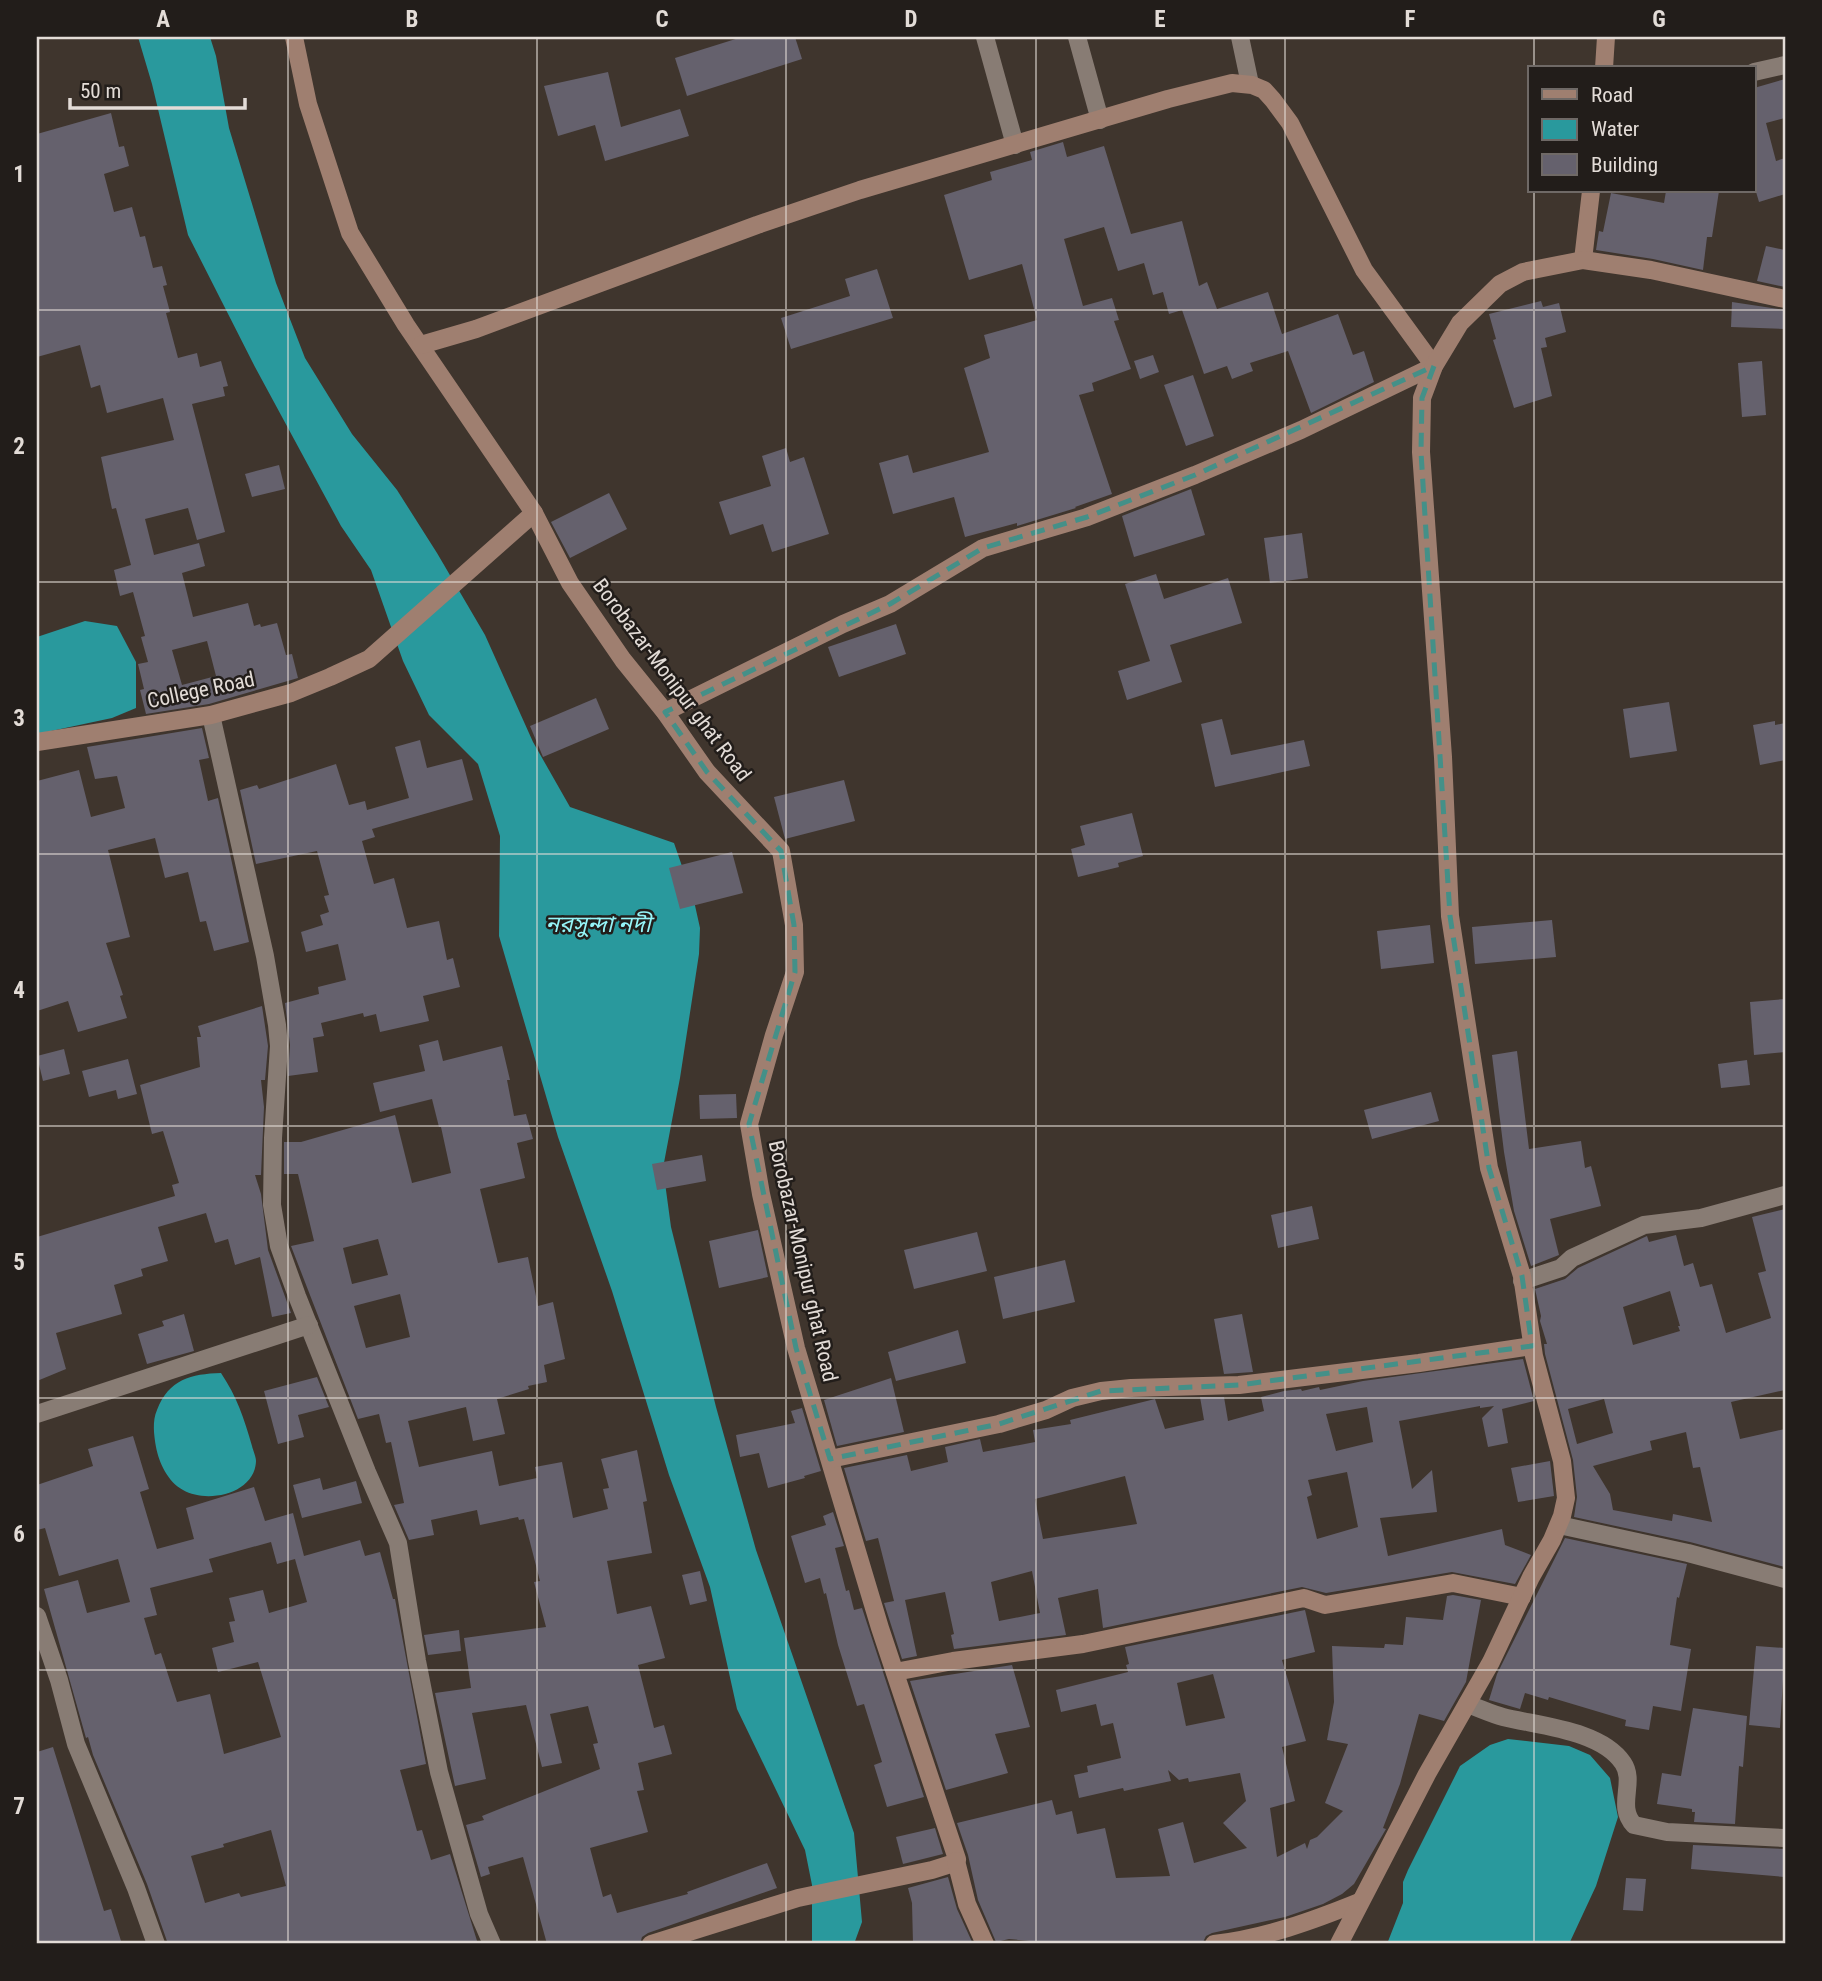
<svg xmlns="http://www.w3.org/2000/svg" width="1822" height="1981" viewBox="0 0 1822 1981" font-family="'Roboto Condensed','Noto Sans Bengali',sans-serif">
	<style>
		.water { fill: #29999d }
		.building { fill: #65616d; fill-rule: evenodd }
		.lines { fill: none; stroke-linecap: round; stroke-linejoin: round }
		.street { stroke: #887c74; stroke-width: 18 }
		.secondary { stroke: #9f7f70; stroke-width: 18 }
		.marked { fill: none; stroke: #449088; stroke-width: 5; stroke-dasharray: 14 9; stroke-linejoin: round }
		.grid { fill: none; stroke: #e3dcd7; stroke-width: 2; stroke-opacity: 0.55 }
		.labels { text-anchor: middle; stroke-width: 5; stroke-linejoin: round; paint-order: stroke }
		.street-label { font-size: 21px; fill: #e3dcd7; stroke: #221d1a }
		.water-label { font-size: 23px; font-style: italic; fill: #96f5f8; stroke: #221d1a }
		.neatline { fill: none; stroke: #e3dcd7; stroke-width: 2.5 }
		.grid-label { font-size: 23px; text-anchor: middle; font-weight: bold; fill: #e3dcd7 }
	</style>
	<rect width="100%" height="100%" fill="#3f352d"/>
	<!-- water -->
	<g class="water">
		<polygon points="138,37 210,37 216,56 229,128 276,283 305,358 352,434 397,490 437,553 485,635 533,742 570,807 674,843 694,901 700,928 699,954 680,1078 663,1168 671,1227 716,1407 756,1550 854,1833 862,1922 854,1944 812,1944 812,1885 805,1850 737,1709 710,1587 669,1475 612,1291 558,1137 499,936 500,836 478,764 429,715 403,661 371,570 341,526 255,367 188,235 152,84"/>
		<polygon points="85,621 117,626 136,662 136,708 112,718 37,734 37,637"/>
		<path d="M221,1373C237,1397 244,1418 252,1446C253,1450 256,1457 256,1461C255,1494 207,1504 183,1490C168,1482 159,1463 156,1447C154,1435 152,1421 157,1410C169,1379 191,1374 221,1373Z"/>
		<polygon points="1508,1739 1569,1746 1590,1755 1610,1778 1618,1817 1596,1886 1569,1944 1387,1944 1403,1903 1403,1882 1408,1870 1460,1766 1490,1745"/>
	</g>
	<!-- building -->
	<g class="building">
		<polygon points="742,37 795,37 802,59 687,96 675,58"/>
		<polygon points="608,72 621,127 680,109 689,136 605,161 595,125 558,136 544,86"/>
		<polygon points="1785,79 1785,118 1766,123 1776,161 1785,158 1785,194 1759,202 1754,185 1754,88"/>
		<path d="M111,113L119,147L124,146L129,166L104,174L114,212L132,207L140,237L145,236L153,268L162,266L167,285L163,286L170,312L166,313L178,358L197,353L200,367L221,361L228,386L223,387L225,396L192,404L225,532L197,540L188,508L145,519L154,555L199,543L205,566L182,573L193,617L248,603L254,626L260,624L261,627L277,623L286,655L292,654L298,678L209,704L146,714L140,690L144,689L138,664L148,662L141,637L145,636L133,592L120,596L114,570L131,565L116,508L112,509L101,457L174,440L163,398L107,413L100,385L91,388L80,345L37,357V134ZM207,641L216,676L182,685L172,650Z"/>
		<polygon points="1063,142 1067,157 1104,146 1131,234 1182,221 1199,286 1207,282 1217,309 1268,292 1282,334 1338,314 1353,355 1364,351 1374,382 1311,413 1288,351 1250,363 1253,371 1232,379 1227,366 1204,374 1182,310 1169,314 1163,292 1153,295 1144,263 1118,271 1104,227 1064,239 1083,306 1112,298 1119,320 1114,321 1131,369 1092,383 1094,391 1079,395 1112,494 1075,507 1076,508 1017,526 1017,523 965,537 954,497 893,514 879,463 908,455 913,473 989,452 964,368 990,358 984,335 1037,320 1022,264 969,280 944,195 992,180 990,172 1032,160 1030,152"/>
		<polygon points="1666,191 1719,191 1712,237 1707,237 1703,270 1653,259 1596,250 1599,231 1603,232 1611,193 1664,203"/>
		<polygon points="1766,246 1785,250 1785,287 1757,281"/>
		<polygon points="877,269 893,318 791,349 781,318 850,296 845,279"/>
		<polygon points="1541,301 1543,307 1559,303 1566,332 1545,338 1547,347 1541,348 1552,396 1514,408 1493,340 1496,339 1489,314"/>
		<polygon points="1732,302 1785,310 1785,329 1731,327"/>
		<polygon points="1153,355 1159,372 1140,379 1134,361"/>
		<polygon points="1762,361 1766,415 1742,417 1738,363"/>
		<polygon points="1193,375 1214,436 1186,446 1164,385"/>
		<polygon points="786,448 790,462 804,457 829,534 772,552 763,524 730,535 719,502 771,486 762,456"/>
		<polygon points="279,465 285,489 252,497 245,474"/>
		<polygon points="1191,489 1205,535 1134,557 1122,516"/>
		<polygon points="609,493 627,529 570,558 551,522"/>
		<polygon points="1302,533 1308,578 1270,583 1264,538"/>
		<polygon points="1156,574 1164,599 1228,578 1242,623 1170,645 1182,682 1127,700 1118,671 1150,661 1125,584"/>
		<polygon points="896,624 906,654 839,677 828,647"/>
		<polygon points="596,698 609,729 543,757 530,726"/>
		<polygon points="1669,702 1677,751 1630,758 1623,709"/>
		<polygon points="1222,719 1231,755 1304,740 1310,766 1215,787 1201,724"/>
		<polygon points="1775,721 1775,725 1785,723 1785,760 1760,765 1753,725"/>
		<polygon points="202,728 209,758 199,760 208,801 218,798 249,942 214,951 206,921 200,922 188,872 165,878 155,838 108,850 130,937 106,943 123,995 120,996 127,1018 78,1032 68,1001 37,1011 37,781 79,770 91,817 125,808 117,776 95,779 87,747"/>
		<polygon points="420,740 427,768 462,759 473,800 372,829 375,837 362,841 374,884 394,878 407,928 439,921 447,960 453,958 460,987 423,996 429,1021 380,1032 376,1014 364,1017 363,1013 321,1023 324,1036 313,1038 318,1072 288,1076 290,1045 285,1003 319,994 318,987 346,980 338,944 306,952 301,932 323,925 320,915 329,912 324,896 329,895 317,851 256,864 240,790 257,785 259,789 336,764 349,805 365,801 367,810 409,798 395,747"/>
		<polygon points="844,780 855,821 785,839 774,797"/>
		<polygon points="1132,813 1143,856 1118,863 1119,867 1078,877 1071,849 1085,845 1080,826"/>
		<polygon points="732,852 743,893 680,909 669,868"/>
		<polygon points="1552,920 1556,957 1475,964 1472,927"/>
		<polygon points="1430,925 1434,963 1381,969 1377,931"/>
		<polygon points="1785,999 1785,1052 1754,1055 1750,1002"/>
		<polygon points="262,1006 268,1046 265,1080 261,1080 264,1107 261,1175 255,1175 261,1194 268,1250 291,1313 272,1317 260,1257 235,1265 228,1239 215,1243 206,1213 158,1227 168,1261 141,1269 143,1276 114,1285 122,1314 56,1333 66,1369 37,1381 37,1237 175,1196 172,1185 179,1183 163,1131 152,1134 140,1085 200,1067 197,1037 201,1037 198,1026"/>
		<path d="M438,1040L443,1061L502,1046L510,1080H507L514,1116L526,1114L533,1139L517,1143L525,1178L480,1189L498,1263L528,1257L538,1306L553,1302L565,1359L544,1365L547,1382L528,1386L529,1389L497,1399L505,1434L473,1441L466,1407L408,1421L419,1467L492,1451L499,1486L537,1478L535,1467L562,1462L573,1518L608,1509L603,1489L609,1488L601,1459L637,1450L647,1501L643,1502L652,1553L607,1561L617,1614L651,1606L665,1658L638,1665L654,1728L664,1725L672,1754L638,1763L644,1790L637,1791L648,1832L590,1848L603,1897L611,1894L617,1913L688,1894L687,1892L767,1863L777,1888L648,1933L642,1937L640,1944H547L523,1857L488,1867L490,1874L481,1877L466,1825L484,1820L482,1816L600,1769L593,1744L598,1743L588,1706L550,1714L562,1763L542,1767L526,1705L472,1713L486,1779L455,1786L435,1693L471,1688L464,1638L546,1627L534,1582L540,1581L524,1519L519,1520L518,1517L480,1525L477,1510L431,1520L434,1535L409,1540L394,1505L404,1503L391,1442L386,1443L379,1414L358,1419L291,1246L314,1241L298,1174H284V1142H301L395,1115L412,1183L451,1173L441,1127H439L432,1099L380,1112L373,1083L425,1071L419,1045ZM378,1239L388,1275L352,1284L343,1248ZM400,1294L410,1337L366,1348L354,1306Z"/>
		<polygon points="64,1049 70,1074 43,1081 37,1056"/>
		<polygon points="1517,1051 1529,1149 1581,1141 1585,1168 1591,1166 1601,1206 1550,1219 1559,1255 1531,1266 1514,1211 1504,1152 1492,1055"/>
		<polygon points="128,1059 137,1094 118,1099 116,1090 89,1097 82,1071"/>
		<polygon points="1747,1060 1750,1085 1721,1088 1718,1064"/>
		<polygon points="1431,1092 1439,1121 1372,1139 1364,1110"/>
		<polygon points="736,1094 737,1118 700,1119 699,1095"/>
		<polygon points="702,1155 706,1181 657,1190 652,1164"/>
		<polygon points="1312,1206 1319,1239 1278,1248 1271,1215"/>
		<path d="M1785,1209V1390L1731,1402L1740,1439L1785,1429V1567L1690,1542L1574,1517L1577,1497L1573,1460L1545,1354L1544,1344H1547L1540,1321L1541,1316L1535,1289L1565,1279L1578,1268L1647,1236L1649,1242L1676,1235L1684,1266L1693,1263L1700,1287L1712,1284L1726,1333L1771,1318L1758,1273L1766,1271L1752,1217ZM1670,1291L1680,1326H1678L1680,1331L1633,1345L1623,1307ZM1604,1399L1613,1433L1577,1444L1568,1409ZM1686,1432L1693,1468L1700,1467L1712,1522L1673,1514L1672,1521L1613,1510L1610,1494L1593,1466L1652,1450L1650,1441Z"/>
		<polygon points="758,1230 768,1277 719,1288 709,1241"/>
		<polygon points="977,1232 987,1271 914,1289 904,1250"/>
		<polygon points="1065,1260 1075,1302 1003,1319 994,1277"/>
		<polygon points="184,1314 194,1351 147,1364 138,1334 164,1326 162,1321"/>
		<polygon points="1242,1314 1253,1372 1224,1374 1214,1319"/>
		<polygon points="958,1330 966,1363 896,1381 888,1352"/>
		<path d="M1523,1359L1534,1401L1502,1409L1508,1443L1488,1447L1482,1418L1494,1406L1480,1408V1406L1399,1421L1412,1489L1432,1470L1437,1512L1380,1518L1388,1556L1502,1529L1505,1545L1531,1555L1515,1584L1452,1572L1326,1593L1302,1587L1103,1628L1098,1589L1058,1598L1066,1635L954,1649L951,1635L954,1634L945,1592L905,1600L917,1656L902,1659L884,1603L894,1601L878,1538L866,1541L844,1468L907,1455L911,1471L948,1462L945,1447L980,1439L983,1452L1035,1442L1033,1430L1071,1424L1070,1420L1155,1399L1165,1429L1204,1420L1200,1397H1224L1228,1421L1264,1411L1261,1397L1284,1391L1301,1389L1302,1391L1319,1387L1320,1390L1363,1381ZM1367,1407L1373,1442L1336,1451L1326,1414ZM1347,1472L1358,1527L1317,1539L1307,1497L1312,1495L1308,1480ZM1125,1476L1137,1524L1043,1539L1035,1499ZM1032,1571L1040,1613L999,1621L991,1582Z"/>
		<polygon points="317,1377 329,1407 298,1415 304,1437 278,1444 264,1391"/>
		<polygon points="891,1378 904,1432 837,1446 824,1400"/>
		<polygon points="802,1408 821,1471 804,1476 805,1478 768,1488 759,1453 740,1457 736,1435 795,1423 791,1411"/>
		<path d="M133,1436L149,1489L140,1492L157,1549L194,1539L186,1508L254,1487L265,1521L293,1513L304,1556L360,1540L365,1556L380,1552L393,1599H395L426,1764L400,1770L417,1831L422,1830L431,1860L450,1854L478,1944H168L147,1884L93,1755L88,1737L86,1738L44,1589L78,1580L87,1613L130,1602L118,1559L59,1576L45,1528L37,1530V1485L93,1466L88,1449ZM271,1542L277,1564L295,1559L307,1602L269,1613L263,1590L229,1598L235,1621L229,1622L234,1642L212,1648L218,1672L258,1662L281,1737L224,1754L210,1694L177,1702L161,1653L155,1655L144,1618L157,1615L150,1588L213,1572L209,1559ZM271,1830L286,1886L241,1897L239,1893L205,1903L191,1856L224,1847L223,1844Z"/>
		<polygon points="1550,1461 1554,1496 1518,1502 1511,1468"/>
		<polygon points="320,1478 323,1490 356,1481 362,1503 302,1518 293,1485"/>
		<polygon points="833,1512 844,1546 835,1548 846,1591 849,1590 854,1610 862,1608 924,1797 887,1807 874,1765 882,1762 864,1704 857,1706 838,1645 826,1593 824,1594 820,1578 805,1583 791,1536 826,1525 823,1516"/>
		<polygon points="1565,1538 1687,1564 1679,1598 1677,1597 1670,1645 1691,1649 1681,1711 1653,1706 1649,1730 1625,1726 1626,1720 1549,1697 1548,1700 1525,1693 1520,1709 1489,1700 1497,1674"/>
		<polygon points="700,1571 707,1601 690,1605 682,1575"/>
		<path d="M1453,1595L1481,1600L1466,1682L1444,1721L1419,1714L1400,1784L1383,1828L1386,1829L1354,1884L1342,1894L1323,1904L1285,1917L1212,1933L1206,1936L1203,1942L1191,1944H1061L1009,1939L996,1942L978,1900L968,1855L957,1823L1052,1800L1056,1815L1072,1811L1077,1834L1105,1828L1116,1878L1170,1876L1158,1829L1183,1822L1194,1863L1247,1848L1223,1823L1246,1801L1240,1773L1189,1782L1188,1778L1179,1780L1168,1770L1171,1781L1124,1791L1123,1788L1079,1798L1074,1775L1088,1772L1087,1766L1121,1758L1113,1723L1101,1726L1096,1704L1061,1712L1056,1690L1128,1672L1126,1665L1129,1664L1125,1647L1305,1610L1315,1652L1282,1660L1306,1741L1282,1747L1295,1801L1270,1808L1277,1857L1305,1843L1307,1849L1310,1840L1317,1837L1343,1811L1325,1803L1348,1744L1327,1740L1334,1702L1332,1646L1384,1648L1385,1644L1403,1645L1406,1617L1443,1620L1447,1596ZM1213,1674L1225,1718L1186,1726L1177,1683Z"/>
		<polygon points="459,1630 461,1651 428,1655 424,1635"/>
		<polygon points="1756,1646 1785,1648 1780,1728 1749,1725"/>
		<polygon points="1012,1665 1030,1727 995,1734 1008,1773 946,1790 910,1681"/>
		<polygon points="1693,1708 1747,1716 1743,1767 1739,1766 1735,1824 1694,1822 1695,1812 1692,1812 1692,1809 1657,1804 1662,1773 1681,1776"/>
		<polygon points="53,1747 104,1911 111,1909 122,1944 37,1944 37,1752"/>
		<polygon points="935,1828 943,1854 903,1864 896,1837"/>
		<polygon points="1693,1845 1785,1849 1785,1877 1691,1869"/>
		<polygon points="948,1877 957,1909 973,1944 913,1944 912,1903 908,1888"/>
		<polygon points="1626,1878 1646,1879 1643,1911 1623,1910"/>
	</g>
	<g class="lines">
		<!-- street -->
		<g class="street">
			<polyline points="985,37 1015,145"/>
			<polyline points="1077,37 1100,120"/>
			<polyline points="1240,37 1250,84"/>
			<polyline points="1754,72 1785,65"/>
			<polyline points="211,715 265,956 277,1025 279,1046 273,1138 272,1205 279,1246 297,1296 367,1472 398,1543 417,1661 439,1772 479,1914 492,1944"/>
			<polyline points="1522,1281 1561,1268 1572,1258 1644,1225 1701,1218 1785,1195"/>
			<polyline points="37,1414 309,1325"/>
			<polyline points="1559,1525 1688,1553 1785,1579"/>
			<polyline points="37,1616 59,1680 76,1744 136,1888 156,1944"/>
			<path d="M1467,1704C1479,1708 1491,1714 1503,1717C1539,1726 1601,1730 1623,1763C1636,1782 1616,1806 1634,1825L1667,1832L1785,1838"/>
		</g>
		<!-- secondary -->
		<g class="secondary">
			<polyline points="294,37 308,104 350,233 406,325 534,513 570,583 623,660 665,712 707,772 781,851 794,925 795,972 774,1035 749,1124 761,1194 796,1348 880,1628 957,1859 951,1864 932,1870 798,1898 651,1944"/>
			<polyline points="1604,68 1606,37"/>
			<polyline points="1583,260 1591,191"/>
			<polyline points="421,345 476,329 757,225 860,190 1168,99 1232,83 1252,85 1264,90 1273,100 1290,123 1364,270 1434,366 1301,430 1195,475 1087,517 983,548 890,604 843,624 665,712"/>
			<polyline points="37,742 211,715 291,693 330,677 369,659 534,513"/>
			<polyline points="830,1459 999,1424 1046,1410 1072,1398 1101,1391 1131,1388 1239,1385 1419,1363 1532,1346"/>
			<polyline points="895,1672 953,1661 1083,1644 1304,1598 1325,1605 1453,1583 1522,1597"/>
			<polyline points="956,1861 967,1904 985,1944"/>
			<path d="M1214,1944C1265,1938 1312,1921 1359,1902"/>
			<polyline points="1339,1944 1427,1774 1491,1662 1531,1577 1552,1540 1562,1516 1566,1498 1562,1461 1534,1356 1522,1276 1489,1168 1450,916 1443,757 1421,452 1422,398 1434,366 1460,323 1500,284 1523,272 1583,260 1651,270 1785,299"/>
		</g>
	</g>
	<!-- marked area -->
	<path class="marked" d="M1434,366L1422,398L1421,452L1450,916L1489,1168L1522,1276L1532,1346L1239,1385L1101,1391L999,1424L830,1459L796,1348L749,1124L795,972L794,925L781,851L707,772L665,712L890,604L983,548L1087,517L1195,475Z"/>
	<!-- grid -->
	<path class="grid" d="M288,37V1944M537,37V1944M786,37V1944M1036,37V1944M1285,37V1944M1534,37V68M1534,191V1944M37,310H1785M37,582H1785M37,854H1785M37,1126H1785M37,1398H1785M37,1670H1785"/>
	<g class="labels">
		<!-- street labels -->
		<g class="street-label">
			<text transform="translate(672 680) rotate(53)" y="7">Borobazar-Monipur ghat Road</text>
			<text transform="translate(201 690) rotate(-12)" y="7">College Road</text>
			<text transform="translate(803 1261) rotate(77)" y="7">Borobazar-Monipur ghat Road</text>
		</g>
		<!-- water labels -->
		<g class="water-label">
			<text x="598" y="932">নরসুন্দা নদী</text>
		</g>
	</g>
	<!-- border -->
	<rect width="1822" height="1981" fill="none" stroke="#221d1a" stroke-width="77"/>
	<!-- legend -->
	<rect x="1528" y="66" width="228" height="126" fill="#221d1a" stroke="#6f6966" stroke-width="2"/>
	<rect x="1542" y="89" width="35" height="10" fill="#9f7f70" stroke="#6f6966" stroke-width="2"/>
	<text x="1591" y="102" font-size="21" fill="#e3dcd7">Road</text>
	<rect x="1542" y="119" width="35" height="21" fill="#29999d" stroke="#6f6966" stroke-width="2"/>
	<text x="1591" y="136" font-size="21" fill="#e3dcd7">Water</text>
	<rect x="1542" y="154" width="35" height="21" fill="#65616d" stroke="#6f6966" stroke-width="2"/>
	<text x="1591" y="172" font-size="21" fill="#e3dcd7">Building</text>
	<!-- scale -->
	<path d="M70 98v10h175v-10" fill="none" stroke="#e3dcd7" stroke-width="3.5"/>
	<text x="80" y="98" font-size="21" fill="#e3dcd7" stroke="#221d1a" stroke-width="5" paint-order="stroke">50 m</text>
	<rect x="38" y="38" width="1746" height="1904" class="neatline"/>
	<g class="grid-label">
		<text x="163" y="27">A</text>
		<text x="412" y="27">B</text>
		<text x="662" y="27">C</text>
		<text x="911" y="27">D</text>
		<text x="1160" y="27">E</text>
		<text x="1410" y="27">F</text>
		<text x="1659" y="27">G</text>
		<text x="19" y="182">1</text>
		<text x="19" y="454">2</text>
		<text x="19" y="726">3</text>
		<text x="19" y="998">4</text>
		<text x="19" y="1270">5</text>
		<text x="19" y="1542">6</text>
		<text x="19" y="1814">7</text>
	</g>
</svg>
